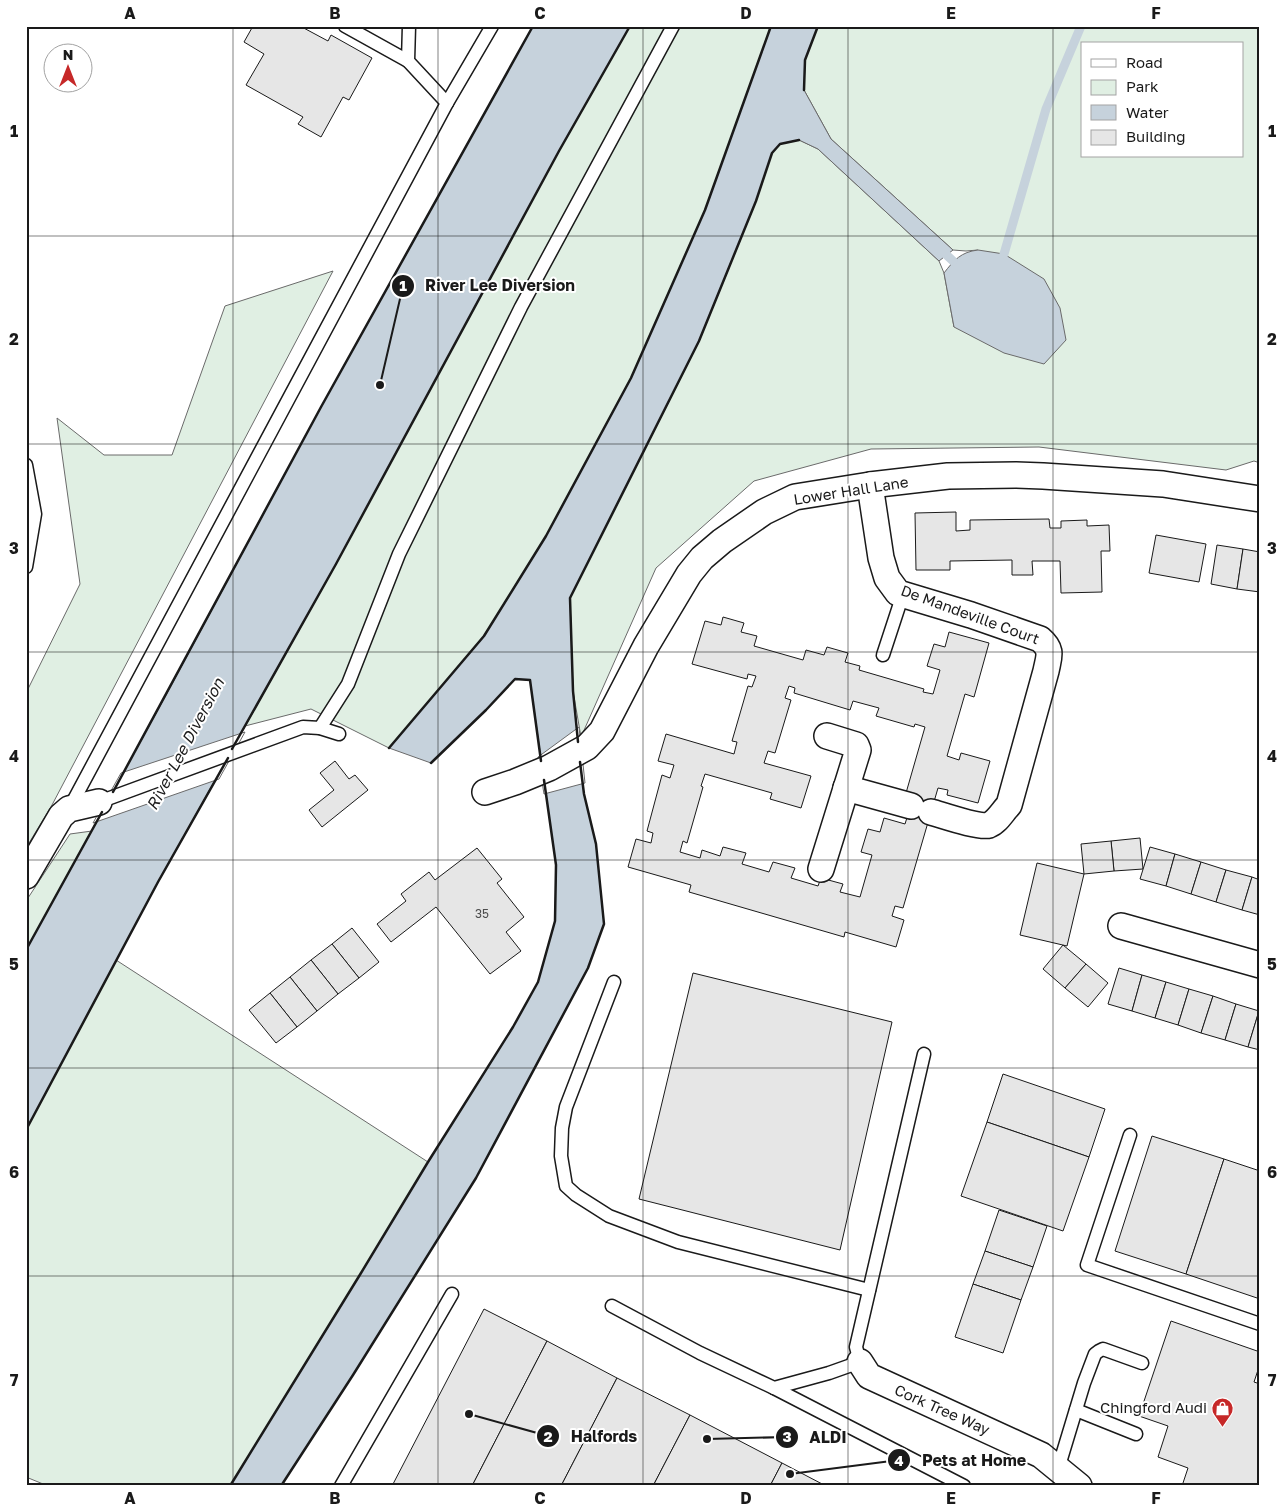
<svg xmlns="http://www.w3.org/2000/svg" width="1286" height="1512" viewBox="0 0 1286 1512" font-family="'Golos Text',sans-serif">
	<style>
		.green { fill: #e0efe3; stroke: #6a6a6a; fill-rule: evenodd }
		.water { fill: #c6d2dc; stroke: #6a6a6a }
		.pier { fill: #fff; stroke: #6a6a6a }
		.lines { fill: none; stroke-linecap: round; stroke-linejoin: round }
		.stream { stroke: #c6d2dc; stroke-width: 9 }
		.building { fill: #e6e6e6; stroke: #1a1a1a; fill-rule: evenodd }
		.lane-casing { stroke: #1a1a1a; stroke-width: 15 }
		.street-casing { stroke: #1a1a1a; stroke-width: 28 }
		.lane { stroke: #fff; stroke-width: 12 }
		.street { stroke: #fff; stroke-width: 25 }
		.wall { stroke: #1a1a1a; stroke-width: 2.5 }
		.grid { fill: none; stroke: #1a1a1a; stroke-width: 1; stroke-opacity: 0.55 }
		.labels { text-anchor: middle; stroke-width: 4; stroke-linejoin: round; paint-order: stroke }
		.number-label { font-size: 12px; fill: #4d4d4d }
		.street-label { font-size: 15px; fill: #1a1a1a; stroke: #fff }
		.poi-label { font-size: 15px; fill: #1a1a1a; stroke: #fff; text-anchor: end }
		.water-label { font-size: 16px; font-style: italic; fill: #1a1a1a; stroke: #fff }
		.leader { fill: none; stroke: #1a1a1a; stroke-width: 2 }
		.callout-dot { fill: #1a1a1a; stroke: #fff; stroke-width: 2 }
		.mark-label { font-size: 15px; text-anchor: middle; font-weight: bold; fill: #fff }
		.callout-label { font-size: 16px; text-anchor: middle; font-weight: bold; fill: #1a1a1a; stroke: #fff; stroke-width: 4; stroke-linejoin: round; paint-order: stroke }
		.neatline { fill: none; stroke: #1a1a1a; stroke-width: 2 }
		.grid-label { font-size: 16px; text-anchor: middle; font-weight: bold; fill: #1a1a1a }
	</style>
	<rect width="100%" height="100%" fill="#fff"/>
	<!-- green -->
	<g class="green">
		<polygon points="630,26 771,26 705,210 631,378 546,536 484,636 389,748 311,709 245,726 336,564 559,151"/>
		<path d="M818,26H1260V463L1254,461L1226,470L1039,447L871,449L754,481L656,568L581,737L573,691L570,598L699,341L756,201L772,153L780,144L799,140L818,149L939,261L944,273L954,327L978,250L966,251L953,250L831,139L804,90L805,60ZM1082,44H1242V156H1082Z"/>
		<polygon points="333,271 52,805 26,848 26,693 80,584 57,418 104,455 172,455 225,306"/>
		<polygon points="92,831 26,950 26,901 70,834"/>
		<polygon points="116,960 428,1162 361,1273 230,1486 48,1486 26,1477 26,1130"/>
	</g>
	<!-- water -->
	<g class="water">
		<polygon points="533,26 630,26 559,151 336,564 158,882 26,1130 26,950 165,697 321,407"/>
		<polygon points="771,26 818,26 805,60 804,90 831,139 953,250 939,261 818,149 799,140 780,144 772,153 756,201 699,341 570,598 573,691 584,794 596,844 604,924 588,968 476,1178 353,1375 281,1486 230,1486 361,1273 428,1162 513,1027 538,982 555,921 556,865 530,680 515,679 486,710 431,763 389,748 484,636 546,536 631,378 705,210"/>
		<path d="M978,250L1004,254L1044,279L1060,308L1066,340L1044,364L1004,353L954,327L944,273C954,260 961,252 978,250Z"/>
	</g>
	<!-- pier -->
	<g class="pier">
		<polygon points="579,727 585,783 544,794 538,757"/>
		<polygon points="245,732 219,779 93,823 121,773"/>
	</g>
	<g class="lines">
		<!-- stream -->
		<g class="stream">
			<polyline points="939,248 953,261"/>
			<polyline points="1004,254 1046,109 1081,26"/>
		</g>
	</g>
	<!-- building -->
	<g class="building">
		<polygon points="253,26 300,26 328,41 331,35 372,58 349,100 343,97 321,137 298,124 303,117 246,85 264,54 244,42"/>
		<polygon points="956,512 956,531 970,530 970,520 1049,519 1050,528 1061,528 1061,521 1087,520 1087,526 1109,525 1110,551 1101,551 1102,592 1061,593 1060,561 1032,561 1033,575 1012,575 1012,560 950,561 950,570 916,570 915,513"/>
		<polygon points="1156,535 1206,544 1199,582 1149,573"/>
		<polygon points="1217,545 1243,549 1237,589 1211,584"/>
		<polygon points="1243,549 1260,552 1260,592 1237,589"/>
		<path d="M723,617L744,623L741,632L757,636L754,646L803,660L806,650L824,655L827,647L848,653L845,662L860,666L859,670L924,689L923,692L933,694L940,670L927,666L934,644L945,647L949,632L989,643L974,697L965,694L947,756L959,760L961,753L990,761L978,803L947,795L948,790L938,788L903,908L895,906L892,916L904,920L896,947L845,932L844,937L689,892L691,885L628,867L636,839L651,843L653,833L647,831L662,775L670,778L674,765L658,761L666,734L734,754L737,742L732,741L748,686L752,687L756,676L748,674L747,679L692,664L705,621L721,625ZM789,686L795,688L794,693L850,710L853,701L879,708L876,716L914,727L915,724L925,727L906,793L914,795L905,824L884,818L880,832L868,829L861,852L872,855L860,897L840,892L843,884L821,878L818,886L791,878L795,868L773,862L769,872L742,864L746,853L723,847L720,856L702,850L700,858L680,852L683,841L687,843L703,787L701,786L705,774L772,793L770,799L801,808L811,776L764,763L768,751L775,753L791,700L785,698Z"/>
		<polygon points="335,761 349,779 355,775 368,790 322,827 309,810 334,790 320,773"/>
		<polygon points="1140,838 1143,869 1114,871 1111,841"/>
		<polygon points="1111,841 1114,871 1084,874 1081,844"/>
		<polygon points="1150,847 1175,854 1166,886 1140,879"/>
		<polygon points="477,848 502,879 497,883 524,917 506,932 521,951 490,974 436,907 391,942 377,924 406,901 401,894 429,872 435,880"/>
		<polygon points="1175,854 1201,862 1191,894 1166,886"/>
		<polygon points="1201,862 1226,870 1216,902 1191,894"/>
		<polygon points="1037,863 1084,874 1067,946 1020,935"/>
		<polygon points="1226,870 1252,877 1242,910 1216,902"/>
		<polygon points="1252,877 1260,880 1260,915 1242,910"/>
		<polygon points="352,928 379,962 359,978 332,944"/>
		<polygon points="332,944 359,978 338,994 311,960"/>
		<polygon points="1063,945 1086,964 1065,988 1043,969"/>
		<polygon points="311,960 338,994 317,1011 290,977"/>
		<polygon points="1086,964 1108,983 1088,1007 1065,988"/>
		<polygon points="1119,968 1142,975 1132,1011 1108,1004"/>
		<polygon points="693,973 892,1022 840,1250 639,1199"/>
		<polygon points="1142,975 1166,982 1155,1018 1132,1011"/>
		<polygon points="290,977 317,1011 297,1027 270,993"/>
		<polygon points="1166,982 1189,989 1178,1025 1155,1018"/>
		<polygon points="1189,989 1213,996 1201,1033 1178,1025"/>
		<polygon points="270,993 297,1027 276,1043 249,1010"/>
		<polygon points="1213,996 1236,1004 1225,1040 1201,1033"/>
		<polygon points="1236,1004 1259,1011 1248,1047 1225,1040"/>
		<polygon points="1259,1011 1260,1011 1260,1050 1248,1047"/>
		<polygon points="1003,1074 1105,1109 1089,1157 987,1122"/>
		<polygon points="987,1122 1089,1157 1063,1231 961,1196"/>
		<polygon points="1152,1136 1224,1159 1186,1274 1115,1251"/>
		<polygon points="1224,1159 1260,1171 1260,1299 1186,1274"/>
		<polygon points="999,1210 1047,1226 1033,1267 985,1251"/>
		<polygon points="985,1251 1033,1267 1021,1300 973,1284"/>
		<polygon points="973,1284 1021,1300 1003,1353 955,1337"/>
		<polygon points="484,1309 547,1341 472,1486 392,1486"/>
		<polygon points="1171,1321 1260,1352 1260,1364 1254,1382 1260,1384 1260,1486 1182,1486 1188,1468 1158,1457 1168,1426 1139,1416"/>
		<polygon points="547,1341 617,1378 561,1486 472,1486"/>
		<polygon points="617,1378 690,1415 653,1486 561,1486"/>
		<polygon points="690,1415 782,1463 770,1486 653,1486"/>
		<polygon points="782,1463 826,1486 770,1486"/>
	</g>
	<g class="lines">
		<defs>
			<g id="lane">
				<polyline points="345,26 408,61"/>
				<polyline points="447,103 492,26"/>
				<polyline points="26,465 35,514 26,567"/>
				<polyline points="883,655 903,594"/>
				<polyline points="320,728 348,684 399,554 521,307 673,26"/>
				<polyline points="99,802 303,727 320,728 339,734"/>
				<polyline points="69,809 447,103 408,61 409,26"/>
				<polyline points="614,982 566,1107 562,1128 561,1156 566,1186 576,1195 609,1216 678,1242 869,1290"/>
				<polyline points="1130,1135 1087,1265 1260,1324"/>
				<polyline points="612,1306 700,1353 774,1388 829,1373 860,1362 856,1347 924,1054"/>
				<polyline points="774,1388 964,1486"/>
				<polyline points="1076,1410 1136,1434"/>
				<polyline points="1058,1469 1084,1383 1095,1354 1099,1351 1103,1349 1142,1363"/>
				<polyline points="341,1486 452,1294"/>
			</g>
			<g id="street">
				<path d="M870,485L881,558L887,578L898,593L971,615L1040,639C1053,650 1049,656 1046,671L1009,805C1003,811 997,822 989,825C979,828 942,815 931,812"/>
				<polyline points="846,788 911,806"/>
				<polyline points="485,792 515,782 549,768 587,747 602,731 646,646 689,574 702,558 722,541 764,512 795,497 870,485 948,476 1016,475 1043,476 1163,484 1260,499"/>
				<polyline points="821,869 858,750 856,745 827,736"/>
				<polyline points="26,876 61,816 69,809 99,802"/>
				<polyline points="1121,926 1260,965"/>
				<polyline points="860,1362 869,1376 1041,1455 1079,1486"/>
			</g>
		</defs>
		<!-- lane casing -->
		<use href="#lane" class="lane-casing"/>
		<!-- street casing -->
		<use href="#street" class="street-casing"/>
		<!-- lane -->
		<use href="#lane" class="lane"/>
		<!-- street -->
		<use href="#street" class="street"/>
		<!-- wall -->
		<g class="wall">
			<polyline points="804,90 805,60 818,26"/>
			<polyline points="578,742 573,691 570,598 699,341 756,201 772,153 780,144 799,140"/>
			<polyline points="389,748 484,636 546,536 631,378 705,210 771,26"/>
			<polyline points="232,749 336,564 559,151 630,26"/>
			<polyline points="431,763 486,710 515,679 530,680 541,761"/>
			<polyline points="113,792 321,407 533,26"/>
			<polyline points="26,950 102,812"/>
			<polyline points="26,1130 158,882 228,758"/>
			<polyline points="230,1486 361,1273 428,1162 513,1027 538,982 555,921 556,865 544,780"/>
			<polyline points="281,1486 353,1375 476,1178 588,968 604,924 596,844 584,794 580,762"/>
		</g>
	</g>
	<!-- grid -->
	<path class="grid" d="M233,26V1486M438,26V1486M643,26V1486M848,26V1486M1053,26V1486M26,236H1260M26,444H1260M26,652H1260M26,860H1260M26,1068H1260M26,1276H1260"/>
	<!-- icons -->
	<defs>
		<symbol id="shop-pin" viewBox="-11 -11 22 30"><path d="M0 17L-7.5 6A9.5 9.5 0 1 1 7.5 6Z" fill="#c62828" stroke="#fff"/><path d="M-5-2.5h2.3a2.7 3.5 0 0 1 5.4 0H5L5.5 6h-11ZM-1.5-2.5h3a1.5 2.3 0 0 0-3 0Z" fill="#fff"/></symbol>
	</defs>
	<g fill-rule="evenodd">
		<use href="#shop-pin" x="1210" y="1396" width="25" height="34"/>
	</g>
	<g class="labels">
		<!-- number labels -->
		<g class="number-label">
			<text x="482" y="918">35</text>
		</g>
		<!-- street labels -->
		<g class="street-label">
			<text transform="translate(851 491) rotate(-9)" y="5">Lower Hall Lane</text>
			<text transform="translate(970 615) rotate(20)" y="5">De Mandeville Court</text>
			<text transform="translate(942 1410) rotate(24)" y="5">Cork Tree Way</text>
		</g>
		<!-- poi labels -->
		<g class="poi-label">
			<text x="1207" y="1413">Chingford Audi</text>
		</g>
		<!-- water labels -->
		<g class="water-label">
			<text transform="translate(185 744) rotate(-62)" y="6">River Lee Diversion</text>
		</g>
	</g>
	<!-- callouts -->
	<path class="leader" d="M380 385L403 286M469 1414L548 1436M707 1439L787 1437M790 1474L899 1460"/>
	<g class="callout-dot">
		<circle cx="380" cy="385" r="5"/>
		<circle cx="469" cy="1414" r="5"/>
		<circle cx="707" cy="1439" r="5"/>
		<circle cx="790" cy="1474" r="5"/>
		<circle cx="403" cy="286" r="12"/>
		<circle cx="548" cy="1436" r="12"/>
		<circle cx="787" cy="1437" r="12"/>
		<circle cx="899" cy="1460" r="12"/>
	</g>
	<g class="mark-label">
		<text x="403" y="291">1</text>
		<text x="548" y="1442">2</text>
		<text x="787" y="1442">3</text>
		<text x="899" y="1466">4</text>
	</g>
	<g class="callout-label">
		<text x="500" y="291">River Lee Diversion</text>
		<text x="604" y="1442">Halfords</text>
		<text x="828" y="1443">ALDI</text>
		<text x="974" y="1466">Pets at Home</text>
	</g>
	<!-- border -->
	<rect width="1286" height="1512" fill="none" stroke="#ffffff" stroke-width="55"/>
	<!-- legend -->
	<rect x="1081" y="42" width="162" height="115" fill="#ffffff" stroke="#a3a3a3"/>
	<rect x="1091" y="59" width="25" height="8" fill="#ffffff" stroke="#a3a3a3"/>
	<text x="1126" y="68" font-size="15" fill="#1a1a1a">Road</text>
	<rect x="1091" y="80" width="25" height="15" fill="#e0efe3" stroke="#a3a3a3"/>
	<text x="1126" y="92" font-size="15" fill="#1a1a1a">Park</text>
	<rect x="1091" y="105" width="25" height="15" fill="#c6d2dc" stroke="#a3a3a3"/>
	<text x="1126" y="118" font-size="15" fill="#1a1a1a">Water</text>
	<rect x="1091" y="130" width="25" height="15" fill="#e6e6e6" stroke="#a3a3a3"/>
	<text x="1126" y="142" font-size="15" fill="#1a1a1a">Building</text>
	<!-- north arrow -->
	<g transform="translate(68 68)"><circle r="24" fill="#ffffff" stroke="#a3a3a3"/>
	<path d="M0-4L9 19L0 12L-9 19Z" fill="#c62828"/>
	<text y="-8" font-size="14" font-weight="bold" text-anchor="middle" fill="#1a1a1a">N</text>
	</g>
	<rect x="28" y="28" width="1230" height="1456" class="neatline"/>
	<g class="grid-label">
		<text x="130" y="19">A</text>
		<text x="335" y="19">B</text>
		<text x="540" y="19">C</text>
		<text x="746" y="19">D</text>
		<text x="951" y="19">E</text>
		<text x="1156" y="19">F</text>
		<text x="14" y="137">1</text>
		<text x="1272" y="137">1</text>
		<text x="14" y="345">2</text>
		<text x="1272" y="345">2</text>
		<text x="14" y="554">3</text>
		<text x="1272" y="554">3</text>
		<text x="14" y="762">4</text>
		<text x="1272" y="762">4</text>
		<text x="14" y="970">5</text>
		<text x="1272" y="970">5</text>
		<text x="14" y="1178">6</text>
		<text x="1272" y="1178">6</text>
		<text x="14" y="1386">7</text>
		<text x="1272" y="1386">7</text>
		<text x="130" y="1504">A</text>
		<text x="335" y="1504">B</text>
		<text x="540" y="1504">C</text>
		<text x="746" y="1504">D</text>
		<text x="951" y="1504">E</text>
		<text x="1156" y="1504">F</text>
	</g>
</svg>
